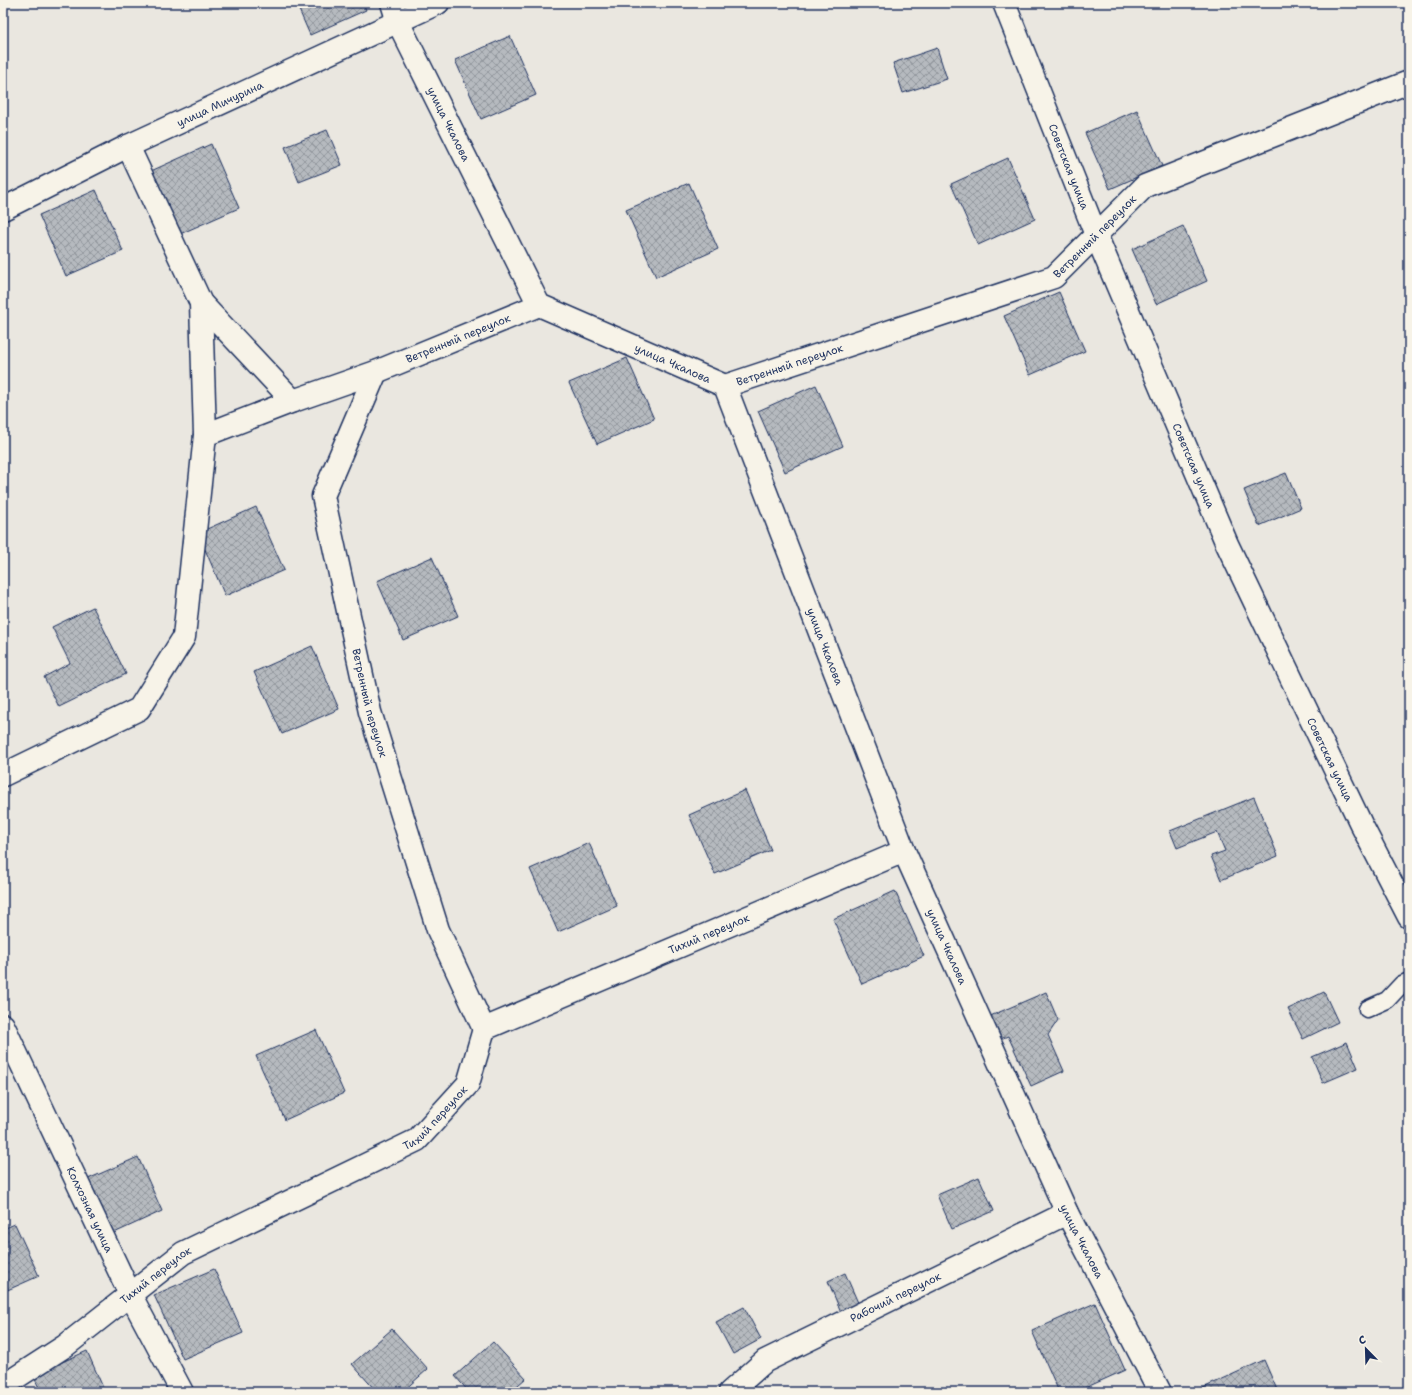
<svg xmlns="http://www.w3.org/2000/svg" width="1412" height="1395" viewBox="0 0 1412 1395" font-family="'Shantell Sans',sans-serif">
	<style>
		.building { fill: url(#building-cross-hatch); stroke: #1b2f5e }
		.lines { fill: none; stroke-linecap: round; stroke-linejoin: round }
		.lane-casing { stroke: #1b2f5e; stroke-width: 19 }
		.street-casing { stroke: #1b2f5e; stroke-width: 25 }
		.primary-casing { stroke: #1b2f5e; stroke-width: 25 }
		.lane { stroke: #f7f3e8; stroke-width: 16 }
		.street { stroke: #f7f3e8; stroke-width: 22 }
		.primary { stroke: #f7f3e8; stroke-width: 22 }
		.labels { text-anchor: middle; stroke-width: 3; stroke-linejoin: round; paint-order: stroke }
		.street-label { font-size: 11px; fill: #1b2f5e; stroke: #f7f3e8 }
	</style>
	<defs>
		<pattern id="building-cross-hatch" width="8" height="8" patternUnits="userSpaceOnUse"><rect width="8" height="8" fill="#b6babf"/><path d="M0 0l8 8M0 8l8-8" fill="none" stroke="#93989e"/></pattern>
	</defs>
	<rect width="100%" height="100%" fill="#eae7e0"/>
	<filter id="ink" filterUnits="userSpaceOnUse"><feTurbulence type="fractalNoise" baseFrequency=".025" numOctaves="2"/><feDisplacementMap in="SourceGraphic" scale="8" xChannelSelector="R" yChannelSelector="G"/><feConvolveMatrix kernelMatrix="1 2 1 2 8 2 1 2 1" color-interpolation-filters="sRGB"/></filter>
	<g filter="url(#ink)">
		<!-- building -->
		<g class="building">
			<polygon points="296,3 363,3 366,10 310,35"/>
			<polygon points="510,36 536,95 481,119 455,60"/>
			<polygon points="937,48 947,79 903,93 893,63"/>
			<polygon points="1137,110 1162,166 1110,189 1085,133"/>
			<polygon points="327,130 342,165 299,182 285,147"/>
			<polygon points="211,144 239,208 180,234 151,171"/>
			<polygon points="1008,158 1035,219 978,245 951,184"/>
			<polygon points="689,183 718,249 656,277 626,210"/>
			<polygon points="96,190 123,251 66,276 39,215"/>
			<polygon points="1183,226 1207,281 1156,304 1132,249"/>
			<polygon points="1059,292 1085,351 1030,375 1004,316"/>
			<polygon points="627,358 654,419 597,444 569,383"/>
			<polygon points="816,385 843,446 785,472 758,411"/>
			<polygon points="1286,473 1301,508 1259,526 1244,490"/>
			<polygon points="256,507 284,570 225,596 198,533"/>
			<polygon points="432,557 458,616 403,640 377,581"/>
			<polygon points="93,607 126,674 59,707 44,677 70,663 52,627"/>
			<polygon points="312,646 339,709 282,734 254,672"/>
			<polygon points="745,790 771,850 715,874 689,815"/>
			<polygon points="1254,797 1278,856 1221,880 1211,856 1225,851 1217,832 1177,848 1170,831"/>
			<polygon points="589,843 617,906 558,932 530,869"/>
			<polygon points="895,891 924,956 862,984 833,919"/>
			<polygon points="1046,992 1058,1020 1048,1035 1064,1071 1031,1086 1008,1036 998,1040 988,1017"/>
			<polygon points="1324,992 1338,1022 1303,1039 1288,1009"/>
			<polygon points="316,1030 344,1093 285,1120 256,1056"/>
			<polygon points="1347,1042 1358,1068 1323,1083 1312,1057"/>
			<polygon points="138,1157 162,1211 112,1234 88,1179"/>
			<polygon points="979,1177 994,1211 952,1229 937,1195"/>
			<polygon points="15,1224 39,1276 3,1292 3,1229"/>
			<polygon points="214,1269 243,1333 183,1359 154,1295"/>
			<polygon points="845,1273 859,1305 841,1312 828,1281"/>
			<polygon points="1095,1303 1125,1370 1076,1392 1059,1392 1032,1331"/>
			<polygon points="744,1307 761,1339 733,1354 716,1322"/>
			<polygon points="392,1329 428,1369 402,1392 377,1392 352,1364"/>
			<polygon points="493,1342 526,1378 510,1392 469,1392 455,1376"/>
			<polygon points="87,1351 105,1392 41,1392 33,1375"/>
			<polygon points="1264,1360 1278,1392 1205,1392 1203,1388"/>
		</g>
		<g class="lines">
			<defs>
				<polyline id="lane" points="1367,1009 1387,1000 1402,984 1409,981"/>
				<g id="street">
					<path id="s1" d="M392,3L398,22L539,305L725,386L904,851L1067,1213L1160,1392"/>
					<polyline points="128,146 201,303 293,401"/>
					<path id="s2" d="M3,209L128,146L438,3"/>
					<polyline points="201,303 205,435"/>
					<path id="s3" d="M376,372L323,496L370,712L438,930L484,1029"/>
					<path id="s4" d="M725,386L1054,277L1145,186L1409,82"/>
					<path id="s5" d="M3,775L139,709L184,637L205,435L293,401L376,372L539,305"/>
					<path id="s6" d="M3,1025L130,1294L182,1392"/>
					<path id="s7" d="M3,1386L65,1346L183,1253L417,1140L468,1084L484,1029L904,851"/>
					<path id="s8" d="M730,1392L765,1361L1067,1213"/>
				</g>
				<g id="primary">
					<path id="s9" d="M1004,3L1096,235L1227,544L1361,824L1409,917"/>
				</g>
			</defs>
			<!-- lane casing -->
			<use href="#lane" class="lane-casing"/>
			<!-- street casing -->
			<use href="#street" class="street-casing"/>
			<!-- primary casing -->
			<use href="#primary" class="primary-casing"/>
			<!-- lane -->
			<use href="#lane" class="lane"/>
			<!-- street -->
			<use href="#street" class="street"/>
			<!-- primary -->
			<use href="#primary" class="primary"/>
		</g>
	</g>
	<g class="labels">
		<!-- street labels -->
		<g class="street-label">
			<text dy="4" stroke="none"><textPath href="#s2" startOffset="241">улица Мичурина</textPath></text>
			<text dy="4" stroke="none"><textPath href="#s1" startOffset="134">улица Чкалова</textPath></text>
			<text dy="4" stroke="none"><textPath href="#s9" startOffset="176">Советская улица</textPath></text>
			<text dy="4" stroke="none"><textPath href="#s4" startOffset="404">Ветренный переулок</textPath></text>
			<text dy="4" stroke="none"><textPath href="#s5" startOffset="710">Ветренный переулок</textPath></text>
			<text dy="4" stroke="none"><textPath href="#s1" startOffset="482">улица Чкалова</textPath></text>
			<text dy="4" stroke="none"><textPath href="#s4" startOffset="68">Ветренный переулок</textPath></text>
			<text dy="4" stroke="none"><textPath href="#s9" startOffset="500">Советская улица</textPath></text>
			<text dy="4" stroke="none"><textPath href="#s1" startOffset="818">улица Чкалова</textPath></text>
			<text dy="4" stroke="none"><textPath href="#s3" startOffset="347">Ветренный переулок</textPath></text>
			<text dy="4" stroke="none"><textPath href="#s9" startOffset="824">Советская улица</textPath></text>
			<text dy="4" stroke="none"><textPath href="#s7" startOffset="861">Тихий переулок</textPath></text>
			<text dy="4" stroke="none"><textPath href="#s1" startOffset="1142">улица Чкалова</textPath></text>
			<text dy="4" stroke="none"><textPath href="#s7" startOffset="512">Тихий переулок</textPath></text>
			<text dy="4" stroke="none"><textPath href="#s6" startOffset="204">Колхозная улица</textPath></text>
			<text dy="4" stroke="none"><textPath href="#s1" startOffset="1466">улица Чкалова</textPath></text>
			<text dy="4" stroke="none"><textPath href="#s7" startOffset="189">Тихий переулок</textPath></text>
			<text dy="4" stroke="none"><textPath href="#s8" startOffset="192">Рабочий переулок</textPath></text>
		</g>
	</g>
	<!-- margin -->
	<rect width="1412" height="1395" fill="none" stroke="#f7f3e8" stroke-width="16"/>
	<rect x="8" y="8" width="1396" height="1379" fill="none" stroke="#1b2f5e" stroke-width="1.5" filter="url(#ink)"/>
	<!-- north arrow -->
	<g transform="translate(1366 1349) rotate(337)" stroke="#f7f3e8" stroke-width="3" paint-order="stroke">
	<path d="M0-3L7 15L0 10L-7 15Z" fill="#1b2f5e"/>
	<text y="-6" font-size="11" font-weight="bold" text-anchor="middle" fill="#1b2f5e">С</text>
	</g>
</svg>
